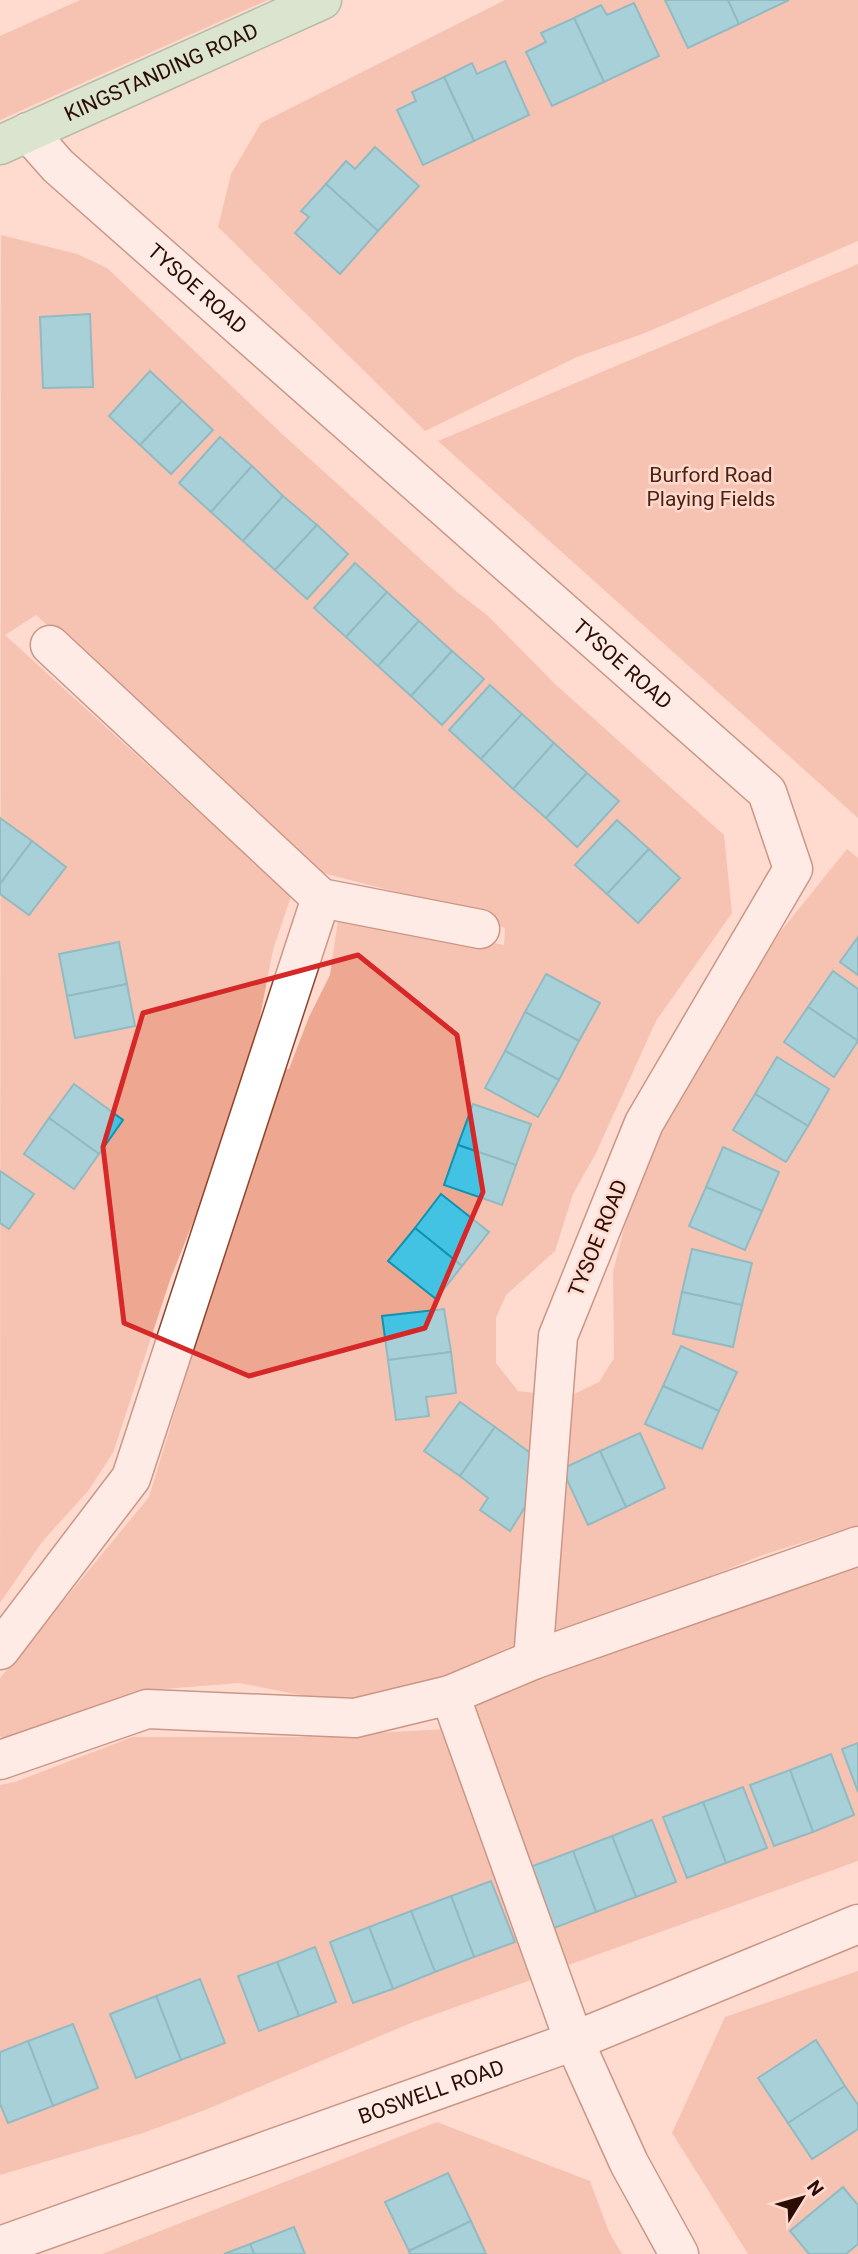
<svg xmlns="http://www.w3.org/2000/svg" width="858" height="2254" viewBox="0 0 858 2254" font-family="Roboto,sans-serif">
	<style>
		.green { fill: #eea790 }
		.building { fill: #42c3e4; stroke: #0f93b0; stroke-width: 2 }
		.lines { fill: none; stroke-linecap: round; stroke-linejoin: round }
		.minor-casing { stroke: #8f442c; stroke-width: 41 }
		.major-casing { stroke: #629a73; stroke-width: 41 }
		.minor { stroke: #fff; stroke-width: 38 }
		.major { stroke: #b2f0cf; stroke-width: 38 }
		.marked { fill: none; stroke: #d62828; stroke-width: 5; stroke-linejoin: round }
		.labels { text-anchor: middle; stroke-width: 5; stroke-linejoin: round; paint-order: stroke }
		.street-label { font-size: 21px; fill: #2c0d04; stroke: #fedacf }
		.park-label { font-size: 21px; fill: #4e2213; stroke: #fedacf }
	</style>
	<rect width="100%" height="100%" fill="#fedacf"/>
	<!-- green -->
	<g class="green">
		<polygon points="80,0 268,0 0,120 0,36"/>
		<polygon points="505,0 858,0 858,241 645,333 577,357 425,431 218,227 231,174 261,123"/>
		<polygon points="1,235 77,254 107,268 280,432 457,592 487,615 555,684 724,835 732,913 656,1021 596,1153 573,1194 555,1251 506,1295 496,1318 496,1363 518,1391 544,1394 519,1642 448,1680 342,1703 239,1683 139,1691 3,1738 0,1736 0,1678 149,1497 279,1069 289,1069 309,1017 330,975 339,913 504,945 505,928 416,897 311,870 36,615 5,635 291,896 273,950 246,1089 170,1280 113,1453 88,1491 42,1542 0,1603"/>
		<polygon points="858,264 858,818 438,441"/>
		<polygon points="847,849 858,858 858,1525 760,1556 552,1641 562,1400 599,1382 614,1358 613,1272 631,1200 672,1106 752,967"/>
		<polygon points="858,1563 858,1861 560,1968 473,1707 486,1695"/>
		<polygon points="447,1729 539,1977 411,2023 205,2110 143,2133 0,2175 0,1785 15,1782 132,1737 300,1737"/>
		<polygon points="858,1971 858,2254 748,2254 672,2133 725,2017"/>
		<polygon points="437,2122 590,2181 609,2232 622,2254 102,2254"/>
	</g>
	<!-- building -->
	<g class="building">
		<polygon points="665,0 728,0 739,24 688,48"/>
		<polygon points="728,0 789,0 739,24"/>
		<polygon points="634,3 659,56 604,82 574,18 601,5 607,15"/>
		<polygon points="574,18 604,82 552,106 526,52 546,42 541,33"/>
		<polygon points="505,61 529,115 474,141 444,77 472,63 477,74"/>
		<polygon points="444,77 474,141 423,165 397,110 416,101 412,92"/>
		<polygon points="375,147 419,186 378,231 326,184 346,161 355,169"/>
		<polygon points="326,184 378,231 340,274 295,233 309,217 301,211"/>
		<polygon points="90,314 93,387 43,388 40,317"/>
		<polygon points="150,371 182,401 140,445 109,416"/>
		<polygon points="182,401 213,430 171,474 140,445"/>
		<polygon points="220,437 252,466 211,512 179,483"/>
		<polygon points="252,466 283,496 243,541 211,512"/>
		<polygon points="283,496 317,525 275,570 243,541"/>
		<polygon points="317,525 348,554 307,599 275,570"/>
		<polygon points="355,563 387,592 346,637 314,608"/>
		<polygon points="387,592 419,621 378,666 346,637"/>
		<polygon points="419,621 452,651 411,696 378,666"/>
		<polygon points="452,651 484,679 442,725 411,696"/>
		<polygon points="490,685 522,714 481,759 449,730"/>
		<polygon points="522,714 554,743 513,789 481,759"/>
		<polygon points="554,743 587,773 546,818 513,789"/>
		<polygon points="587,773 619,801 577,847 546,818"/>
		<polygon points="0,818 32,841 0,884"/>
		<polygon points="617,820 649,849 607,894 575,865"/>
		<polygon points="32,841 66,867 29,915 0,894 0,884"/>
		<polygon points="649,849 680,878 638,923 607,894"/>
		<polygon points="858,937 858,975 840,962"/>
		<polygon points="119,942 127,984 67,996 59,954"/>
		<polygon points="833,971 858,989 858,1041 808,1007"/>
		<polygon points="546,974 600,1003 579,1041 525,1012"/>
		<polygon points="127,984 135,1026 75,1038 67,996"/>
		<polygon points="808,1007 858,1041 834,1077 784,1042"/>
		<polygon points="525,1012 579,1041 559,1080 505,1051"/>
		<polygon points="505,1051 559,1080 538,1117 485,1088"/>
		<polygon points="777,1057 829,1089 808,1126 755,1094"/>
		<polygon points="74,1084 123,1120 99,1154 49,1118"/>
		<polygon points="755,1094 808,1126 786,1162 733,1130"/>
		<polygon points="473,1104 531,1124 516,1165 458,1145"/>
		<polygon points="49,1118 99,1154 74,1189 24,1154"/>
		<polygon points="458,1145 516,1165 502,1205 444,1185"/>
		<polygon points="723,1147 779,1172 762,1211 706,1187"/>
		<polygon points="0,1171 34,1194 9,1229 0,1223"/>
		<polygon points="706,1187 762,1211 745,1250 689,1226"/>
		<polygon points="441,1194 489,1232 462,1266 415,1228"/>
		<polygon points="415,1228 462,1266 436,1299 388,1261"/>
		<polygon points="692,1249 752,1263 742,1305 682,1292"/>
		<polygon points="682,1292 742,1305 733,1347 673,1334"/>
		<polygon points="444,1309 451,1352 388,1360 382,1316"/>
		<polygon points="681,1346 737,1372 719,1411 663,1386"/>
		<polygon points="451,1352 456,1393 426,1397 429,1416 396,1420 388,1360"/>
		<polygon points="663,1386 719,1411 702,1449 645,1424"/>
		<polygon points="460,1402 495,1427 460,1476 424,1451"/>
		<polygon points="495,1427 533,1455 532,1496 510,1531 480,1510 488,1498 460,1476"/>
		<polygon points="640,1433 665,1488 626,1507 600,1451"/>
		<polygon points="600,1451 626,1507 588,1525 562,1469"/>
		<polygon points="858,1743 858,1792 842,1749"/>
		<polygon points="831,1754 854,1815 813,1832 790,1770"/>
		<polygon points="790,1770 813,1832 774,1846 750,1785"/>
		<polygon points="743,1787 767,1848 726,1863 703,1802"/>
		<polygon points="703,1802 726,1863 687,1878 663,1817"/>
		<polygon points="652,1820 676,1882 636,1897 612,1836"/>
		<polygon points="612,1836 636,1897 596,1912 573,1851"/>
		<polygon points="573,1851 596,1912 554,1928 530,1867"/>
		<polygon points="491,1881 515,1942 474,1957 451,1896"/>
		<polygon points="451,1896 474,1957 435,1972 411,1911"/>
		<polygon points="411,1911 435,1972 393,1989 369,1927"/>
		<polygon points="369,1927 393,1989 353,2003 330,1942"/>
		<polygon points="315,1947 336,2002 299,2016 277,1962"/>
		<polygon points="277,1962 299,2016 259,2031 238,1976"/>
		<polygon points="200,1979 225,2043 181,2060 156,1996"/>
		<polygon points="156,1996 181,2060 136,2078 110,2014"/>
		<polygon points="73,2024 98,2088 53,2106 28,2041"/>
		<polygon points="816,2040 845,2086 788,2123 758,2078"/>
		<polygon points="28,2041 53,2106 8,2123 0,2104 0,2052"/>
		<polygon points="845,2086 858,2105 858,2129 812,2159 788,2123"/>
		<polygon points="448,2173 471,2221 409,2251 385,2202"/>
		<polygon points="843,2187 858,2205 858,2244 846,2254 809,2254 790,2231"/>
		<polygon points="471,2221 486,2254 410,2254 409,2251"/>
		<polygon points="294,2227 305,2254 254,2254 250,2244"/>
		<polygon points="250,2244 254,2254 224,2254"/>
	</g>
	<g class="lines">
		<defs>
			<g id="minor">
				<path id="s1" d="M28,132L58,166L767,792L793,869L644,1123L558,1336L533,1660"/>
				<polyline points="50,645 321,898 480,929"/>
				<polyline points="0,1650 131,1478 321,898"/>
				<polyline points="450,1695 574,2041 629,2163 679,2254"/>
				<polyline points="0,1760 147,1709 355,1718 450,1695 533,1660 858,1546"/>
				<path id="s2" d="M0,2246L574,2041L858,1924"/>
			</g>
			<g id="major">
				<path id="s3" d="M0,145L322,0"/>
			</g>
		</defs>
		<!-- minor casing -->
		<use href="#minor" class="minor-casing"/>
		<!-- major casing -->
		<use href="#major" class="major-casing"/>
		<!-- minor -->
		<use href="#minor" class="minor"/>
		<!-- major -->
		<use href="#major" class="major"/>
	</g>
	<!-- marked area -->
	<path d="M0 0H858V2254H0ZM358,955L457,1035L483,1192L425,1328L249,1376L124,1323L103,1147L143,1013Z" fill="#fedacf" fill-opacity=".55" fill-rule="evenodd"/>
	<path class="marked" d="M358,955L457,1035L483,1192L425,1328L249,1376L124,1323L103,1147L143,1013Z"/>
	<g class="labels">
		<!-- street labels -->
		<g class="street-label">
			<text dy="7" stroke="none"><textPath href="#s3" startOffset="177">KINGSTANDING ROAD</textPath></text>
			<text dy="7" stroke="none"><textPath href="#s1" startOffset="231">TYSOE ROAD</textPath></text>
			<text dy="7" stroke="none"><textPath href="#s1" startOffset="798">TYSOE ROAD</textPath></text>
			<text transform="translate(598 1238) rotate(-68)" y="7">TYSOE ROAD</text>
			<text dy="7" stroke="none"><textPath href="#s2" startOffset="458">BOSWELL ROAD</textPath></text>
		</g>
		<!-- park labels -->
		<g class="park-label">
			<text x="711" y="482">Burford Road<tspan x="711" dy="24">Playing Fields</tspan></text>
		</g>
	</g>
	<!-- north arrow -->
	<g transform="translate(802 2198) rotate(53)" stroke="#fedacf" stroke-width="5" paint-order="stroke">
	<path d="M0-5L12 26L0 18L-12 26Z" fill="#2c0d04"/>
	<text y="-10" font-size="19" font-weight="bold" text-anchor="middle" fill="#2c0d04">N</text>
	</g>
</svg>
